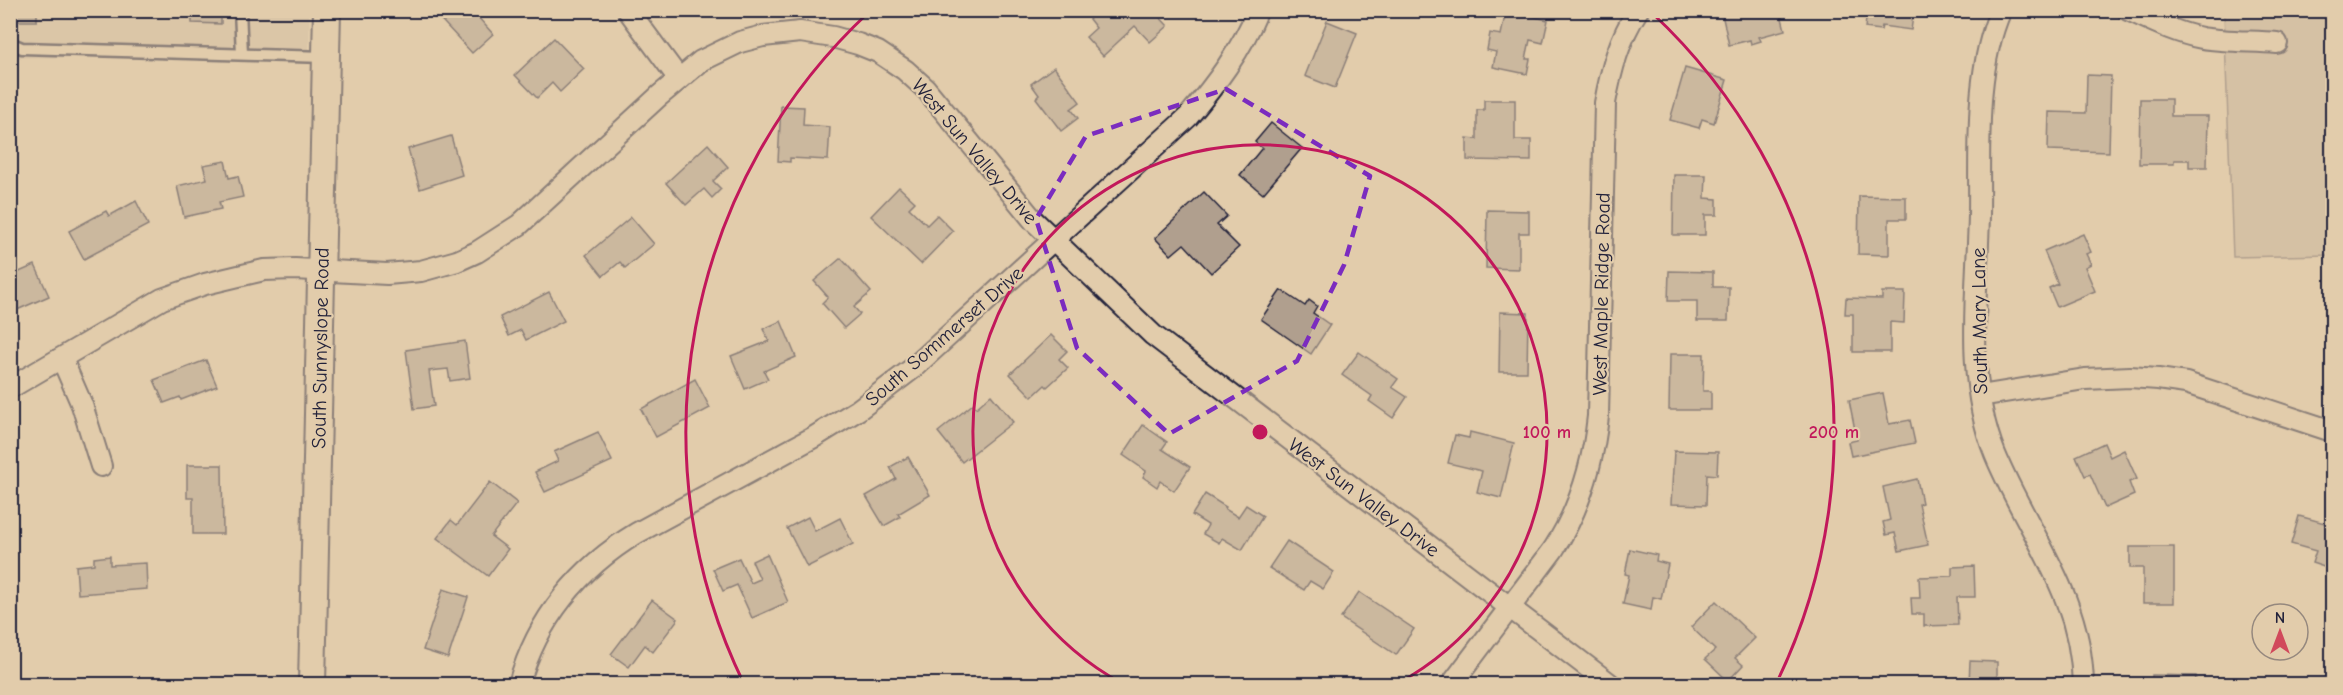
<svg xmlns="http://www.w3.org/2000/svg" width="2343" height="695" viewBox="0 0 2343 695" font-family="'Comic Neue',sans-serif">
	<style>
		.built { fill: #d3bea2 }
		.green { fill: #c6b39b; stroke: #746a6b; stroke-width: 1.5 }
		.building { fill: #b09f8e; stroke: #22223b; stroke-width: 1.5 }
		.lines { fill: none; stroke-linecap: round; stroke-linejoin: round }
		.service-casing { stroke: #22223b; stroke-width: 15 }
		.minor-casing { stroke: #22223b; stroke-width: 24 }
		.tertiary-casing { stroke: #22223b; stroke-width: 30 }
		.service { stroke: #e2ccab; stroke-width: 10 }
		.minor { stroke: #e2ccab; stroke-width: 20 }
		.tertiary { stroke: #e2ccab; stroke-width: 26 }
		.marked { fill: none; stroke: #7b2cbf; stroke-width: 4.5; stroke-dasharray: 12 8; stroke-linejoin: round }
		.ring { fill: none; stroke: #c2185b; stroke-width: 3 }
		.labels { text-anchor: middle; stroke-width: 4.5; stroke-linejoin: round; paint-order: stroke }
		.street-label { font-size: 20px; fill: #22223b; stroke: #e2ccab }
		.centre { fill: #c2185b; stroke: #e2ccab; stroke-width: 3 }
		.ring-label { font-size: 18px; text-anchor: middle; font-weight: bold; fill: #c2185b; stroke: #e2ccab; stroke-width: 4.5; stroke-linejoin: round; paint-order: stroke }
	</style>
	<rect width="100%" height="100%" fill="#e2ccab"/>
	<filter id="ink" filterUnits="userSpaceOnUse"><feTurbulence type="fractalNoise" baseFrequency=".0167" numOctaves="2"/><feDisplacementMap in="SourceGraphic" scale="12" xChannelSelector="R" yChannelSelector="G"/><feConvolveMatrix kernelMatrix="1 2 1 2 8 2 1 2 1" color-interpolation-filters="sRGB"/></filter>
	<g filter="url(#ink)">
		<!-- built -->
		<polygon class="built" points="10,11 309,11 309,55 11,58"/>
		<!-- green -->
		<polygon class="green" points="2224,11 2332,11 2332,255 2233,257"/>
		<!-- building -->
		<g class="building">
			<polygon points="10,10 88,10 88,13 37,12 37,21 10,21"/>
			<polygon points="142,10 221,10 221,24 192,23 192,15 142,15"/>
			<polygon points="432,10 468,10 475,18 477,16 493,34 472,53"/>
			<polygon points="1098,10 1153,10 1168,26 1150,42 1135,26 1103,56 1086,37 1096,28 1089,19"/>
			<polygon points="1737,10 1780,10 1785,30 1759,37 1761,41 1751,44 1750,40 1729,45 1722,14"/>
			<polygon points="1852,10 1914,10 1911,30 1882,26 1881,30 1865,28 1866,19 1851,17"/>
			<polygon points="1506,11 1548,20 1543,43 1530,40 1526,59 1530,59 1527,74 1493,67 1496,52 1487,50 1490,33 1501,35"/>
			<polygon points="1327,21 1357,33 1335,88 1305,76"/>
			<polygon points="554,38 584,69 560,92 552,83 537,98 515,75"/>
			<polygon points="1054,67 1080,102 1071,109 1078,118 1061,131 1036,98 1039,95 1031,84"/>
			<polygon points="1685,68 1727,80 1714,123 1702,119 1699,128 1670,120"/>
			<polygon points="2087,75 2111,76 2109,152 2048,150 2049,112 2086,113"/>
			<polygon points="2140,99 2171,99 2171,116 2208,116 2207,167 2189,167 2189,160 2174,160 2174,164 2139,164"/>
			<polygon points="1484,100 1515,100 1515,140 1531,140 1531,161 1467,160 1467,138 1477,139 1477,110 1484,110"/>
			<polygon points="781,106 804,107 803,125 830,127 828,160 790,158 790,162 778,161"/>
			<polygon points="1271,123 1302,148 1263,194 1240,175 1262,148 1255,142"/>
			<polygon points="451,136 462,175 420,189 408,149"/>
			<polygon points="708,144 728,167 713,181 721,189 712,198 704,189 686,205 666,183"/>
			<polygon points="225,161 229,178 238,176 243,197 219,202 221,209 184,217 177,186 207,179 203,165"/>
			<polygon points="1674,175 1706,175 1705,198 1717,199 1717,215 1705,215 1705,235 1673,235"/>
			<polygon points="899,187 915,202 909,208 927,225 937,215 953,231 921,264 871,216"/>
			<polygon points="1204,192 1227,216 1217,225 1239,247 1211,273 1184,244 1171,255 1155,238"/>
			<polygon points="1859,196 1906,197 1906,219 1889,219 1889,255 1858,254"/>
			<polygon points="136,201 148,225 84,259 69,231 106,211 109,216"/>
			<polygon points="1487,210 1529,211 1529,233 1519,233 1519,269 1486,268"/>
			<polygon points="631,217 654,244 625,268 620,262 603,276 586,255"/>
			<polygon points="2083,234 2091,252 2086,254 2091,264 2085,267 2095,291 2057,307 2049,288 2058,284 2044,251"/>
			<polygon points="841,258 871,292 854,307 860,314 844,328 822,303 828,297 814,281"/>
			<polygon points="35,265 49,296 10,313 10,276"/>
			<polygon points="1669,271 1713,272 1713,287 1729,287 1728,321 1697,321 1697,301 1668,301"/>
			<polygon points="1281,290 1305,306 1309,300 1317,306 1313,313 1330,325 1311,354 1261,319"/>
			<polygon points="549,292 564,321 526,340 521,330 509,336 500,317"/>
			<polygon points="1882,292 1905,292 1904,323 1890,322 1890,352 1853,352 1853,314 1845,314 1846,298 1882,299"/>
			<polygon points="1500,312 1528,313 1527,372 1499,372"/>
			<polygon points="781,321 796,357 764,371 768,379 745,389 731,356 769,341 763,329"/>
			<polygon points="1051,335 1067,351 1059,359 1068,368 1047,387 1045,385 1032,397 1010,374"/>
			<polygon points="465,341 470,378 450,381 448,369 429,371 434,406 414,409 406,350"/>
			<polygon points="1359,352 1398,379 1392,387 1407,397 1393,418 1369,401 1372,396 1342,375"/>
			<polygon points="1670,354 1704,354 1703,391 1711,391 1711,410 1669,410"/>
			<polygon points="206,360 217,386 181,400 180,397 164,403 154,380"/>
			<polygon points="695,379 710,408 656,437 641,409"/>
			<polygon points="1883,393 1889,424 1910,420 1915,443 1851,456 1848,442 1857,440 1849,400"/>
			<polygon points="991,395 1013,422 962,462 938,432 973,404 976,408"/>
			<polygon points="1143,425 1167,442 1162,449 1190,467 1174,491 1160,481 1157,487 1143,477 1146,471 1123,455"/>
			<polygon points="598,432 612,461 545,492 535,472 558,461 554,452"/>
			<polygon points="1470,432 1514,443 1501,498 1477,492 1482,471 1448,463 1455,435 1469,438"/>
			<polygon points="2104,443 2110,457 2124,450 2137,479 2129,482 2134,495 2105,508 2090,474 2085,476 2076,456"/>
			<polygon points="1674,451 1718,452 1717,475 1707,474 1706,505 1671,504"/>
			<polygon points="908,457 930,495 898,514 900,517 884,526 866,496 896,479 890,467"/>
			<polygon points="187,465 222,465 223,534 193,534 193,498 187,498"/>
			<polygon points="1917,479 1922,503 1919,504 1928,545 1899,551 1895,533 1886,535 1883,522 1890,520 1883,487"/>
			<polygon points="490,482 517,503 491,536 508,549 488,576 437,538 451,520 457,525"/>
			<polygon points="1205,494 1226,507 1225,509 1238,517 1246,505 1263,516 1242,550 1222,538 1219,543 1203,534 1208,525 1192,515"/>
			<polygon points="2299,516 2332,525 2332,560 2330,559 2327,568 2312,563 2316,551 2291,544"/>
			<polygon points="808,517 815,531 840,518 853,544 807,567 787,528"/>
			<polygon points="1287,541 1334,572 1323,589 1310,581 1304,590 1269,568"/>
			<polygon points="2130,547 2174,547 2174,603 2143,603 2143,568 2130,568"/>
			<polygon points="1630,549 1657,555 1656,561 1668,564 1661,599 1653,597 1651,610 1623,604 1629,575 1625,574"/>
			<polygon points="767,554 788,602 752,618 737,585 723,591 713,569 739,558 751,583 760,579 752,561"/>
			<polygon points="110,556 110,565 146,563 147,589 78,594 76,566 94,564 94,558"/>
			<polygon points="1974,566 1975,597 1957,597 1958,625 1924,626 1924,614 1912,614 1911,598 1920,598 1919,577 1952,576 1952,567"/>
			<polygon points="443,589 468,597 448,658 423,650"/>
			<polygon points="1359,592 1414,629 1396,655 1341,618"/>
			<polygon points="652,600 678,619 653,652 645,645 629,667 611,654"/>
			<polygon points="1716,601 1755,638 1735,658 1743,665 1728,681 1705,659 1715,650 1691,627"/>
			<polygon points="1970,661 1997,662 1997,684 1969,684"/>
			<polygon points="2152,675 2196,676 2195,684 2152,684"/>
		</g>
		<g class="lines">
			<defs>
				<g id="service">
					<polyline points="240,10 242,54"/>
					<polyline points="10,43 22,48 326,57"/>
				</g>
				<g id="minor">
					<polyline points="628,10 679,79"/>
					<path d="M2001,10C1974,71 1980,151 1979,216C1977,295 1965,380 1995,454C2028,534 2081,593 2083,684"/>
					<path d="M2128,10C2152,21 2176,33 2202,38C2227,42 2252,41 2277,43"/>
					<polyline points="62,359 82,405 101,466"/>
					<polyline points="10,388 162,299 205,284 264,270 295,269 387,274 421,271 457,261 477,252 519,225 659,96 701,61 740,42 763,36 800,32 833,37 858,44 878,52 905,70 926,89 1034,221 1153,335 1610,684"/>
					<polyline points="1980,396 2085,379 2130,377 2158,379 2186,383 2332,431"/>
					<path d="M519,684C537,619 579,568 637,533L814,437L858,410L912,369L1188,117C1216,84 1241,51 1258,10"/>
					<path d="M1452,684L1553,550C1580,509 1593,465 1598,416L1605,103C1611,70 1619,39 1638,10"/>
				</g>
				<polyline id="tertiary" points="312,684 327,10"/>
			</defs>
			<!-- service casing -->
			<use href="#service" class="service-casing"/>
			<!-- minor casing -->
			<use href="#minor" class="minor-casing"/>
			<!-- tertiary casing -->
			<use href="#tertiary" class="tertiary-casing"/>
			<!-- service -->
			<use href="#service" class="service"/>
			<!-- minor -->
			<use href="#minor" class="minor"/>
			<!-- tertiary -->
			<use href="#tertiary" class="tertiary"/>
		</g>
	</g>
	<!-- marked area -->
	<path d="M0 0H2343V695H0ZM1226,89L1370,176L1344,265L1297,361L1169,434L1077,348L1036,219L1086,136Z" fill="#e2ccab" fill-opacity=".55" fill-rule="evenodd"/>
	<path class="marked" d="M1226,89L1370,176L1344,265L1297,361L1169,434L1077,348L1036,219L1086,136Z"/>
	<!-- distance rings -->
	<g class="ring">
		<path d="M1123 684A287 287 0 1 1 1397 684"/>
		<path d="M744 684A574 574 0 0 1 869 12M1651 12A574 574 0 0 1 1776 684"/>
	</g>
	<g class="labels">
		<!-- street labels -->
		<g class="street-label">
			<text transform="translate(975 151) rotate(50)" y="7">West Sun Valley Drive</text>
			<text transform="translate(1601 294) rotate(-89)" y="7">West Maple Ridge Road</text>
			<text transform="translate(1979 321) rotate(-91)" y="7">South Mary Lane</text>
			<text transform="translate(944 336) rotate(-41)" y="7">South Sommerset Drive</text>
			<text transform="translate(320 348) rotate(-89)" y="7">South Sunnyslope Road</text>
			<text transform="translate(1364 497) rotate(37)" y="7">West Sun Valley Drive</text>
		</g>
	</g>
	<circle cx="1260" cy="432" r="9" class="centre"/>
	<g class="ring-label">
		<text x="1547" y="438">100 m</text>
		<text x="1834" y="438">200 m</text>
	</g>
	<!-- margin -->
	<rect width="2343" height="695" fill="none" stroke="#e2ccab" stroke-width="36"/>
	<rect x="18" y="18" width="2307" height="659" fill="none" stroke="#22223b" stroke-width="2" filter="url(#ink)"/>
	<!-- north arrow -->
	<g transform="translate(2280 632)"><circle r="28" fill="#e2ccab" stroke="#95887e" stroke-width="1.5"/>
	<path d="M0-4.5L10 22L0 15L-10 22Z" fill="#d1495b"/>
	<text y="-9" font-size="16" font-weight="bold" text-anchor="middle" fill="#22223b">N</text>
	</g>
</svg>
